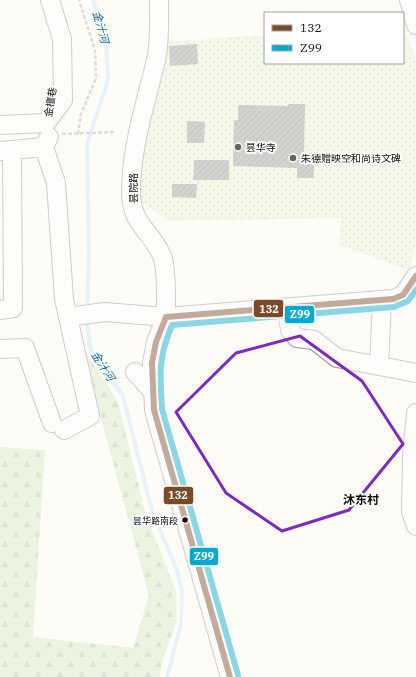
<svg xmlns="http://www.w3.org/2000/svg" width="416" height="677" viewBox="0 0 416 677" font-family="'IBM Plex Serif','Noto Sans SC',serif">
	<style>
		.grass { fill: url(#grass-dots) }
		.forest { fill: url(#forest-firs) }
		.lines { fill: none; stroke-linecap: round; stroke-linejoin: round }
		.stream { stroke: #cde8f7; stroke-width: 4 }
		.building { fill: url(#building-hatch) }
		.minor-casing { stroke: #979795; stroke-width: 20 }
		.path { stroke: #b9b9b8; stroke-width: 2.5; stroke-dasharray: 4 2; stroke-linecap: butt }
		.minor { stroke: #fffffe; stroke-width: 18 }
		.bus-1-casing { stroke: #fff; stroke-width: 9 }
		.bus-2-casing { stroke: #fff; stroke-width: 9 }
		.bus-1 { stroke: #7a4b2a; stroke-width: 6 }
		.bus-2 { stroke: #00a9ce; stroke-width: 6 }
		.marked { fill: none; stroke: #7b2cbf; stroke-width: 3; stroke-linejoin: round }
		.poi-dot { fill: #646362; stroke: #fff; stroke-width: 1.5 }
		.bus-dot { fill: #111; stroke: #fff; stroke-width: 1.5 }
		.labels { text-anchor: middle; stroke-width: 4; stroke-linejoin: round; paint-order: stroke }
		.bus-label { font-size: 9px; fill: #111; stroke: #fff; text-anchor: end }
		.street-label { font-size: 10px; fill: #111; stroke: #fff }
		.poi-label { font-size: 10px; fill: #111; stroke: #fff; text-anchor: start }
		.water-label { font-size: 11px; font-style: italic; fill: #1768a6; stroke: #fff }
		.quarter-label { font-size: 12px; font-weight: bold; fill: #111; stroke: #fff }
		.line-badge { stroke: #fff; stroke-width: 1.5 }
		.badge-label { font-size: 11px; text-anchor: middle; font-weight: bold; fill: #fff }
	</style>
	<defs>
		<pattern id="grass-dots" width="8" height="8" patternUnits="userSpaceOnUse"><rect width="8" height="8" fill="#e7f3d7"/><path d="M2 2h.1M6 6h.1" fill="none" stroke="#c5cfb8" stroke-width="1.8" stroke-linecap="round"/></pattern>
		<pattern id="forest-firs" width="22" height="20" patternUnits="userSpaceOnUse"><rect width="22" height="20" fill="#d8eac5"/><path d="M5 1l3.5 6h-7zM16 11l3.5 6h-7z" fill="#b8c8a8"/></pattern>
		<pattern id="building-hatch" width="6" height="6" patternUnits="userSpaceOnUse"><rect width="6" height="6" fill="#a19f9c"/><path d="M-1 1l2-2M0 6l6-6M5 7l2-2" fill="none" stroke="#82807e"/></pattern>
	</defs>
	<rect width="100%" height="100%" fill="#fdfcf7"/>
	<!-- grass -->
	<polygon class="grass" points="403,25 416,60 416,247 409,270 339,245 341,218 167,221 138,198 142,147 145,147 145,133 151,115 162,42 265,35 265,63 403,63"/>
	<!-- forest -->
	<polygon class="forest" points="81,345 118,402 146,516 176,591 177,621 161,665 160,677 0,677 0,447 45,450 33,637 133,648 149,595"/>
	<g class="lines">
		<!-- stream -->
		<g class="stream">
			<polyline points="87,310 89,255 87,144 108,80 106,44 93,0"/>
			<polyline points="86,319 91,350 123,396 152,511 177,570 182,591 181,624 167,677"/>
		</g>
	</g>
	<!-- building -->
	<g class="building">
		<polygon points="197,44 198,64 170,66 169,46"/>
		<polygon points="288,104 305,104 304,154 314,154 314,178 297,178 297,168 233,166 234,120 238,120 238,105 288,106"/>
		<polygon points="187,121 205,122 204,143 187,143"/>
		<polygon points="194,160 229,160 229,180 193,180"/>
		<polygon points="172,184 197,184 196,198 172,197"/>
	</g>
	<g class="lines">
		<defs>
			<g id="minor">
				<polyline points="409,0 416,25"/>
				<polyline points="46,123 63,100 62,39 50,0"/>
				<polyline points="0,125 46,123"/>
				<polyline points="44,147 56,183 64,299 90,416 64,430"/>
				<polyline points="1,151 44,147 49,137"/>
				<polyline points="287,308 290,330 297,338 314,340 337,358 416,373"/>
				<polyline points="0,310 13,308 12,150"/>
				<path d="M68,317L105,312L166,317C166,303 167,267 162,256C151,230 131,225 131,192C131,144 147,101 157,55C160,37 159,18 159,0"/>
				<polyline points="0,349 25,348 52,423"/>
				<polyline points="379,366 382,300"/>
				<polyline points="135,372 152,391"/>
				<polyline points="416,413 412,455 411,512 416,526"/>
				<polyline points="230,677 154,410 152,363 156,342 166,317 393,299 403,295 416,276"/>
			</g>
		</defs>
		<!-- minor casing -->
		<use href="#minor" class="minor-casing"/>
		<!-- path -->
		<g class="path">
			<polyline points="62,134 116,132"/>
			<polyline points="78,134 81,114 96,78 95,50 79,0"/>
		</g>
		<!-- minor -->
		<use href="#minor" class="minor"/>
		<defs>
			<polyline id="bus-1" points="230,677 154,410 152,363 156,342 166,317 393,299 403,295 416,276"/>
			<path id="bus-2" d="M238,675L162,409C160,374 158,358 172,325L394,307L408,301L416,290"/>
		</defs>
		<!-- bus-1 casing -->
		<use href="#bus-1" class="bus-1-casing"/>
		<!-- bus-2 casing -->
		<use href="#bus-2" class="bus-2-casing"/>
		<!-- bus-1 -->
		<use href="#bus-1" class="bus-1"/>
		<!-- bus-2 -->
		<use href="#bus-2" class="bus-2"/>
	</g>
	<!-- marked area -->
	<path d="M0 0H416V677H0ZM300,336L362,381L403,444L349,510L282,531L226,493L176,412L236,353Z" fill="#fdfcf7" fill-opacity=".55" fill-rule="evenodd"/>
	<path class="marked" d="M300,336L362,381L403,444L349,510L282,531L226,493L176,412L236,353Z"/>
	<!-- markers -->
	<g class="poi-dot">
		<circle cx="238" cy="147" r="4"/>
		<circle cx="293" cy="158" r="4"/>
	</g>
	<circle class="bus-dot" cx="185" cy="520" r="3.5"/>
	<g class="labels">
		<!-- bus labels -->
		<g class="bus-label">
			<text x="178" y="524">昙华路南段</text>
		</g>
		<!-- street labels -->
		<g class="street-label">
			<text transform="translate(50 102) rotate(-81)" y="4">金檀巷</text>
			<text transform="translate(133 188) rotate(-90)" y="4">昙院路</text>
		</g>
		<!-- poi labels -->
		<g class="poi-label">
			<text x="246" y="151">昙华寺</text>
			<text x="301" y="162">朱德赠映空和尚诗文碑</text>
		</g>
		<!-- water labels -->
		<g class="water-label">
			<text transform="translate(101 27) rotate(75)" y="4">金汁河</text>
			<text transform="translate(103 366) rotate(57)" y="4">金汁河</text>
		</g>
		<!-- quarter labels -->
		<g class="quarter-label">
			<text x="361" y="504">沐东村</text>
		</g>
	</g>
	<g class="line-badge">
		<rect x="253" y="299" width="31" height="19" rx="4" fill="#7a4b2a"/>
		<rect x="284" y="305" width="31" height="19" rx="4" fill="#00a9ce"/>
		<rect x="163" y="486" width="31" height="19" rx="4" fill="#7a4b2a"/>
		<rect x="189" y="547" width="30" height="19" rx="4" fill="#00a9ce"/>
	</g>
	<g class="badge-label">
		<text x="269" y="313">132</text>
		<text x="300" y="318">Z99</text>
		<text x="178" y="499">132</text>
		<text x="204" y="560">Z99</text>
	</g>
	<!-- legend -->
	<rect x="264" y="12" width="140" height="52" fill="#ffffff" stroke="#a0a0a0"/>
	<rect x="272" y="25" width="20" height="6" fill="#7a4b2a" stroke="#a0a0a0"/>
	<text x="300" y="32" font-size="12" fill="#111111">132</text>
	<rect x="272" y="45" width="20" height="6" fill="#00a9ce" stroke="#a0a0a0"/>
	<text x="300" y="52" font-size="12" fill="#111111">Z99</text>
</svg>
